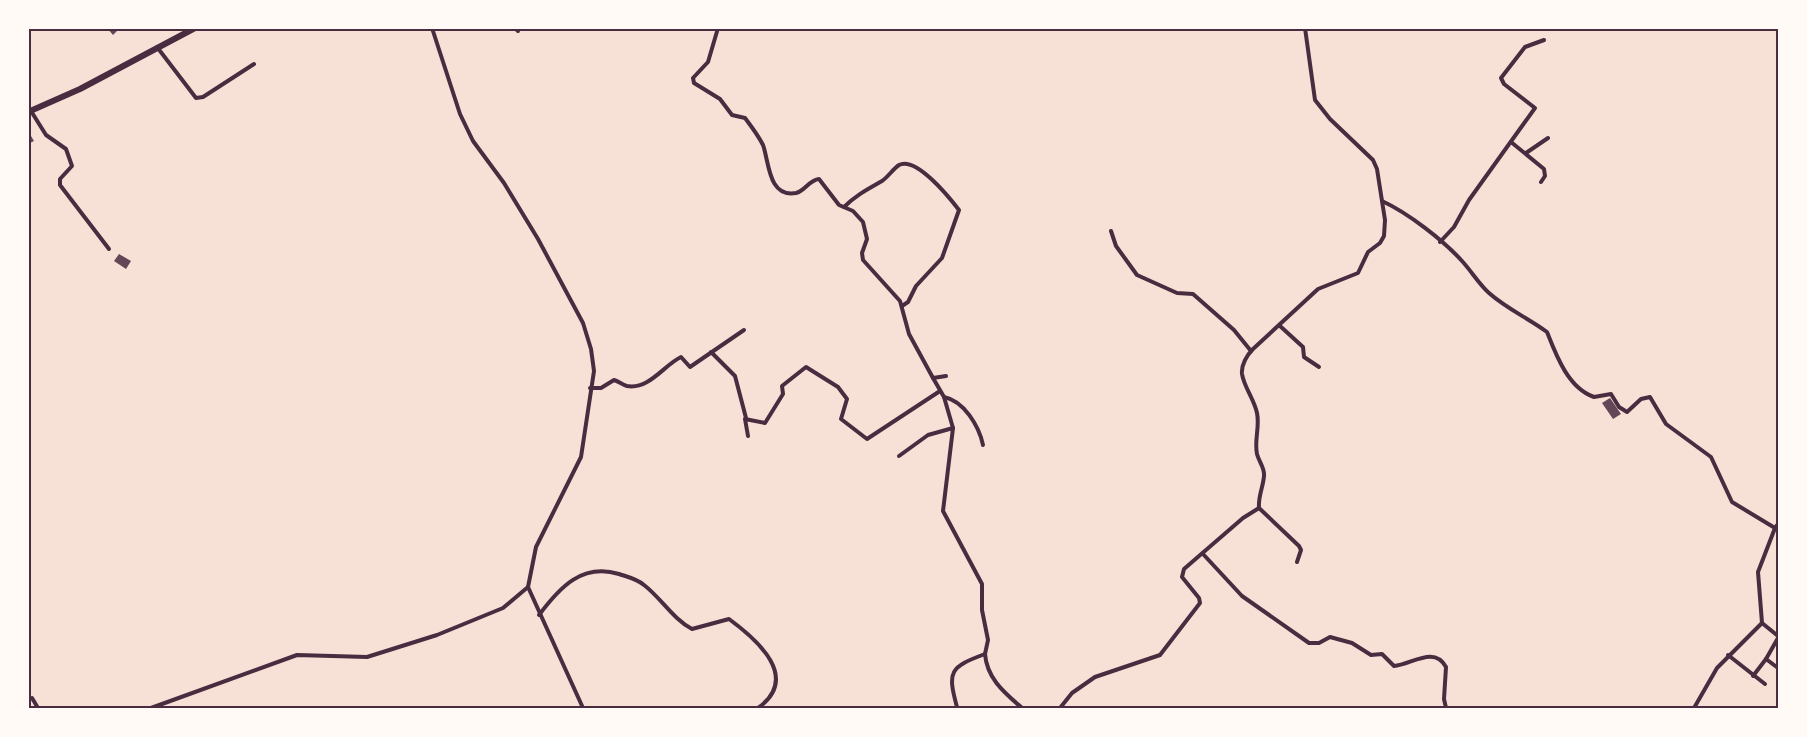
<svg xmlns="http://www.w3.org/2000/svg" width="1807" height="737" viewBox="0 0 1807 737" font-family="Lora,serif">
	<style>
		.building { fill: #644757 }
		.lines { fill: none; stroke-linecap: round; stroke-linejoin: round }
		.minor { stroke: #4a2c40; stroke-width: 4 }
		.primary { stroke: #4a2c40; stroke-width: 6 }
		.neatline { fill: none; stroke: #4a2c40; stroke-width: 2 }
	</style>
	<rect width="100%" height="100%" fill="#f7e1d7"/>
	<!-- building -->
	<g class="building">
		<polygon points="107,28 120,28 113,35"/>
		<polygon points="28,131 34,141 28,144"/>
		<polygon points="119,254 131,261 126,269 114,261"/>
		<polygon points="1610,398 1621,414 1613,419 1602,403"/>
	</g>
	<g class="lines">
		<!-- minor -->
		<g class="minor">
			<polyline points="432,28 460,114 473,141 504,183 538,239 583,323 591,349 594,371 581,457 536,547 528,587 583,708"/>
			<polyline points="515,28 518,31"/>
			<path d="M718,28L708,62L693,78L694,83L720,99L732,115L745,118C751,126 758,135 763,145C769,161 768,198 796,193C805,191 809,180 819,179L839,205L853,211L863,222L867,239L862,253L863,260L900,301L909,334L933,378L946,376"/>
			<path d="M1305,28L1315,100L1330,119L1373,160L1377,169L1382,201C1408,213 1443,240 1462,261C1472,272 1479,284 1489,293C1507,309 1528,318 1547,332C1556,355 1568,388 1594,397L1611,394L1619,407L1627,412L1641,399L1650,397L1666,424L1711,457L1732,502L1775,528L1778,524"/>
			<polyline points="157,47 196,98 203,97 254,64"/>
			<polyline points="31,111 46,135 66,149 72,166 60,179 60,185 109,249"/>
			<polyline points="1511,142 1544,169 1545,176 1541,182"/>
			<polyline points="1526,153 1548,138"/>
			<path d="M844,207C856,195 868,189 882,181C888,177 893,169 899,165C916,156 949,197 959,210L942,258L916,286L908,302L902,306"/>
			<polyline points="1111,231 1116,246 1137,275 1177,293 1193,294 1234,330 1251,351"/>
			<polyline points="1440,242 1454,227 1469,200 1535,108 1504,84 1501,78 1525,47 1544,40"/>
			<polyline points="1280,326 1303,347 1304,357 1319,367"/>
			<polyline points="711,352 735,376 746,418"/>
			<path d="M933,378L944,397L953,428L943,511L982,584V610L988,640L985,654C950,667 947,671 957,707"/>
			<path d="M590,388H601L614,380C618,381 623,385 627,386C649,390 664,365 681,357L690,367L744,330"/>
			<path d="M944,397C964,401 979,426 983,445"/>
			<polyline points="748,436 745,419 765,423 783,394 782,386 806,367 838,387 847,399 841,419 867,439 940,391"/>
			<polyline points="899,456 928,435 953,428"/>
			<polyline points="1259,508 1299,546 1301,550 1297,562"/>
			<path d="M1203,554L1242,596L1309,643H1319L1330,637L1352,643L1371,655L1382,654L1394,666C1411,665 1434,645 1446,667L1444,699L1446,708"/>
			<path d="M539,615C560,587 582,563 619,574C628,577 637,579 644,585C661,598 673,619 692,629L729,619C759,641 800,678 758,708"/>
			<polyline points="1762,623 1778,636"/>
			<polyline points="1778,638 1766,659 1778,668"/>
			<path d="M985,654C987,679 1005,693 1022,708"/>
			<polyline points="1728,655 1765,684"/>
			<polyline points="1753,676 1766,659"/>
			<polyline points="32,698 38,708"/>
			<polyline points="151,708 297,655 367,657 437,635 503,608 528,587"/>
			<path d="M1060,708L1072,693L1095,677L1160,655L1200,603L1199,598L1182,577L1184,569L1243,518L1259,508C1258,496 1263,488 1264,476C1265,468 1259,462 1257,454C1254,440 1260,427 1257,413C1254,399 1244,387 1242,374C1241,365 1247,355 1253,349L1318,289L1358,273L1368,252L1380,243L1384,236L1385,220L1382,201"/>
			<polyline points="1694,708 1717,668 1762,623 1758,572 1775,528"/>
		</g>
		<!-- primary -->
		<polyline class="primary" points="28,112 80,89 195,28"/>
	</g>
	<!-- border -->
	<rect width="1807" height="737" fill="none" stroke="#fffaf5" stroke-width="60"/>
	<rect x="30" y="30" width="1747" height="677" class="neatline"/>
</svg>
